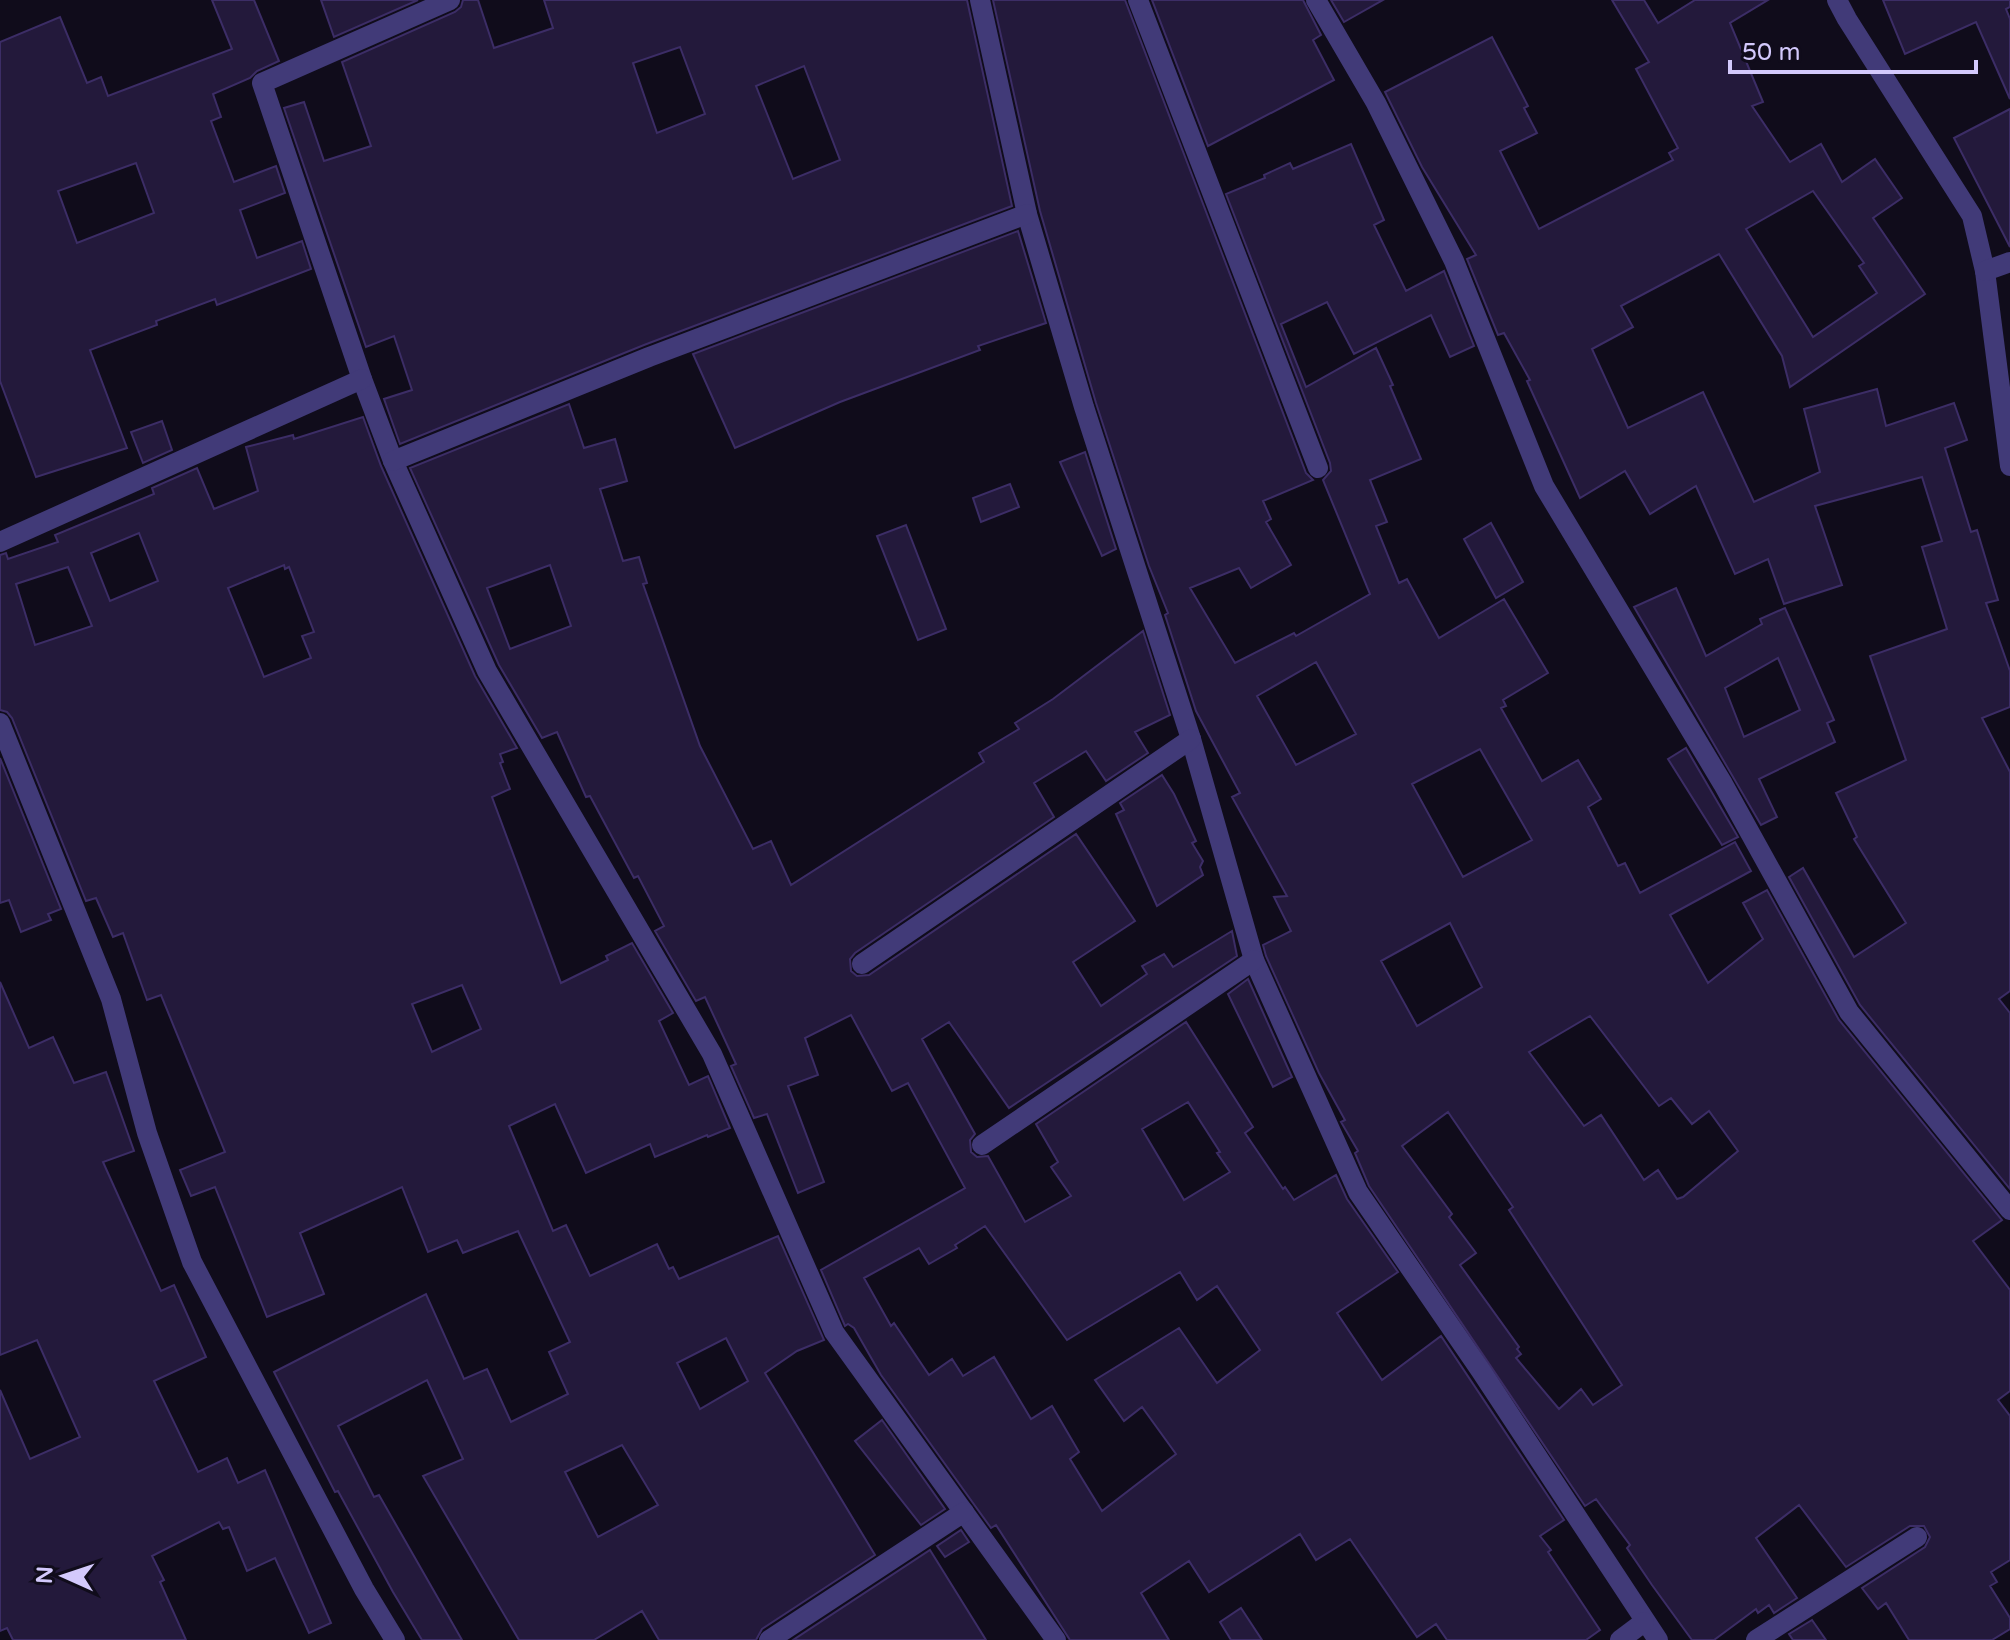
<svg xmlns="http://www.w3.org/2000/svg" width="2010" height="1640" viewBox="0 0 2010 1640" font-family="'Varela Round',sans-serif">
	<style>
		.building { fill: #23193b; stroke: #3c2d66; stroke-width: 2; fill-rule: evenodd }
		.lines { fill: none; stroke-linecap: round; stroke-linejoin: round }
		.minor { stroke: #413a78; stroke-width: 20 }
	</style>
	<rect width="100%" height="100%" fill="#100c1b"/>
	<!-- building -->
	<g class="building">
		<path d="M212,0H254L279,61L257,71L250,78L213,94L221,117L211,121L234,182L276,166L285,193L240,210L257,258L302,241L311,269L217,305L215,299L156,321L157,325L90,350L127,448L36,477L0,381V42L60,17L87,83L101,77L108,96L232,49ZM136,163L154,213L77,243L58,191Z"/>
		<polygon points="321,0 418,0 334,37"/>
		<path d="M463,0H478L494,48L553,28L544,0H967L1012,206L644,345L400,444L384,399L412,390L394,336L366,347L284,108L304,102L324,161L371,146L342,62L455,12L461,7ZM680,47L705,114L657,133L633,63ZM804,66L840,160L793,179L756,86Z"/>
		<path d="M993,0H1125L1306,473L1313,480L1263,501L1271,519L1266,522L1291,565L1251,588L1239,568L1190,588L1235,663L1294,633L1296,636L1370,594L1323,480L1331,471L1330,463L1226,194L1265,178L1264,175L1290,163L1293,169L1351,144L1384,220L1374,225L1406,291L1444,271L1474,346L1450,357L1431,315L1354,354L1327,302L1281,324L1306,387L1376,348L1393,385L1390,386L1421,459L1370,480L1387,522L1376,526L1399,583L1407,579L1439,638L1504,599L1548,673L1503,700L1506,706L1501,708L1542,781L1578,760L1601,799L1588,807L1618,866L1625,863L1640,893L1735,842L1751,871L1670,915L1708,983L1763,939L1743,903L1767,890L1839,1020L2002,1220L1973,1241L2010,1290V1391L1998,1400L2010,1416V1560L1991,1572L1997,1582L1990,1586L2010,1618V1629L1992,1640H1909L1886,1603L1878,1609L1862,1588L1925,1547L1930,1537L1924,1526H1910L1846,1567L1799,1505L1756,1538L1797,1598L1774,1613L1769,1605L1758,1613L1756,1609L1714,1640H1692L1652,1585L1627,1548L1630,1545L1596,1499L1585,1506L1369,1186L1355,1153L1358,1151L1341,1122L1345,1120L1319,1073L1266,956L1263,945L1291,931L1274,897L1287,896L1232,797L1240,793L1196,711L1165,615L1168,613L1149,566L1096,403L1040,211ZM1316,662L1356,734L1296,765L1257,696ZM1480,749L1532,840L1463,877L1412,784ZM1450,923L1482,987L1417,1026L1381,961ZM1590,1016L1659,1106L1671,1098L1692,1124L1709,1111L1738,1151L1683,1197L1677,1199L1658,1170L1644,1180L1601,1115L1584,1126L1529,1052ZM1448,1112L1513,1207L1509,1210L1622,1385L1593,1405L1581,1389L1559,1409L1516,1358L1521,1354L1517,1349L1519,1347L1460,1265L1476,1253L1449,1217L1452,1214L1402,1146Z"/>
		<polygon points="1152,0 1303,0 1321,35 1313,40 1334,80 1208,146"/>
		<polygon points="1331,0 1383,0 1344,22"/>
		<path d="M1612,0H1644L1658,23L1695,0H1768L1730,23L1763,102L1752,106L1790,162L1821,144L1842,182L1875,159L1902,198L1873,218L1925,294L1790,387L1782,356L1719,254L1621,306L1633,327L1592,349L1628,428L1703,392L1754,502L1820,472L1804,409L1877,389L1886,426L1954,403L1967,440L1945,448L1971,532L1977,530L1998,600L1986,603L2010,671V707L1982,718L2010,772V991L1999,999L2010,1013V1189L1860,1005L1789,877L1803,868L1854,957L1906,923L1854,839L1857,837L1836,793L1906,760L1870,656L1947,629L1922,547L1942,541L1922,477L1815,506L1842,585L1784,604L1768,559L1735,574L1696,486L1650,514L1625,471L1580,498L1527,381L1530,380L1504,333L1498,335L1467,259L1476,255L1422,167L1385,92L1492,37L1528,106L1524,108L1537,133L1500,151L1539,229L1673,160L1669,153L1678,148L1636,69L1649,62ZM1813,191L1864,263L1859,266L1877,293L1813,337L1746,229Z"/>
		<polygon points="1883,0 2010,0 2010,7 2006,9 2010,19 2010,99 1976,22 1905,54"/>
		<polygon points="2010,109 2010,247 1954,138"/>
		<polygon points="1018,231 1046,323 978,346 980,350 840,402 735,448 693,354"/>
		<path d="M569,404L584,448L615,439L627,481L600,489L623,561L639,557L647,583L643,584L700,746L753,849L771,841L791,885L984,762L979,753L1019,729L1015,723L1053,699L1143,631L1170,715L1135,732L1148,753L1106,781L1086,751L1034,783L1054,817L855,953L850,959L851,971L857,976L869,975L1076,834L1135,921L1073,962L1101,1006L1147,974L1142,966L1164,954L1173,967L1232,931L1237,956L1009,1108L949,1022L922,1039L975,1134L970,1140L971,1152L977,1157L988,1156L1025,1222L1071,1196L1051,1167L1058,1162L1036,1124L1186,1022L1253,1127L1245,1133L1283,1189L1285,1187L1294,1200L1336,1175L1347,1199L1398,1272L1337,1313L1382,1380L1441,1336L1564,1520L1540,1536L1551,1550L1548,1552L1600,1630L1586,1640H1447L1436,1624L1417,1637L1350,1539L1316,1560L1300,1534L1209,1592L1189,1561L1141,1593L1169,1640H1070L996,1525L991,1528L881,1375L854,1328L848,1324L845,1326L821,1270L965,1188L908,1083L892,1091L851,1015L805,1038L818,1075L788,1086L824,1182L798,1193L767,1114L754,1118L731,1066L736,1064L705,997L696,1001L655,931L664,926L638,876L634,878L590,796L586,797L557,732L542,738L499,665L410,468ZM550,565L571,626L510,649L487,588ZM1188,1102L1220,1152L1217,1153L1230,1172L1184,1200L1142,1129ZM985,1226L1067,1340L1180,1272L1197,1300L1217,1286L1260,1350L1217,1383L1179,1328L1095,1380L1124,1421L1142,1407L1176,1454L1102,1511L1070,1459L1079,1452L1052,1406L1031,1419L994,1357L963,1376L952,1359L929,1375L894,1323L891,1326L864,1278L919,1248L929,1264L957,1248L955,1245Z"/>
		<path d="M363,417L381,466L475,676L517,748L500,754L503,762L500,763L510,789L492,797L561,983L608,960L606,956L632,943L673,1013L659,1021L689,1085L708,1076L730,1128L708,1137L707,1135L655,1157L650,1144L586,1173L555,1104L509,1126L553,1231L566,1225L590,1276L657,1244L669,1269L673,1267L679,1279L778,1236L824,1340L797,1351L765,1373L875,1555L762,1629L756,1640H659L642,1611L594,1640H519L423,1476L463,1459L427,1380L338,1426L374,1497L379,1495L462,1640H422L393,1592L338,1491L335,1492L274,1372L426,1294L464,1379L487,1369L511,1422L568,1394L549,1352L570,1342L518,1231L463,1253L457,1240L428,1252L402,1187L300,1233L324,1294L267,1317L215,1187L191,1196L180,1170L225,1152L161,995L147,1000L123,933L113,937L96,898L86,901L12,718L7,712L0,710V555L6,553L8,559L58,542L55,535L154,494L152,488L197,468L214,509L258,491L246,447L293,435L294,439ZM139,533L158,581L110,601L91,553ZM284,565L285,569L289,567L314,632L302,636L311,658L264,677L228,588ZM68,567L92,626L35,645L16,584ZM462,985L481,1029L432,1052L412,1004ZM726,1338L748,1381L700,1409L677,1363ZM622,1445L658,1505L598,1537L565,1472Z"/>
		<polygon points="162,421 172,450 143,463 131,432"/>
		<polygon points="1085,452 1116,549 1102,556 1060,462"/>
		<polygon points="1010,484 1019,507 981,522 973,498"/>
		<polygon points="1491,523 1523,582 1496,598 1464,539"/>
		<polygon points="906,525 946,629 918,640 877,536"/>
		<path d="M1676,588L1706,656L1762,624L1760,619L1785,608L1834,720L1827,723L1835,742L1759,779L1777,817L1761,825L1634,607ZM1778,658L1800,710L1744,737L1725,688Z"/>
		<polygon points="1686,748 1738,837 1722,845 1668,759"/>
		<polygon points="0,758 61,909 48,914 51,920 21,932 9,900 0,903"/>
		<polygon points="1162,775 1174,794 1196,841 1192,843 1203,861 1200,867 1203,875 1157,906 1116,814 1124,810 1120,803"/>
		<polygon points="1248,979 1292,1077 1273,1087 1228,994"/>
		<polygon points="0,982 29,1048 53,1037 74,1083 106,1072 134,1151 103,1162 161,1291 174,1285 206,1357 154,1381 198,1472 227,1458 238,1483 265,1470 331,1623 309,1633 275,1558 247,1571 229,1527 223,1529 219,1522 152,1556 164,1580 160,1582 186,1640 13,1640 7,1628 0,1631 0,1390 30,1459 80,1437 37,1340 0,1355"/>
		<polygon points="882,1420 945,1509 921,1525 855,1441"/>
		<polygon points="961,1530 969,1542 945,1557 937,1546"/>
		<polygon points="930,1550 986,1640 793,1640"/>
		<polygon points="1241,1608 1262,1640 1231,1640 1220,1622"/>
		<polygon points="1812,1620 1826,1640 1793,1640 1789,1634"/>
	</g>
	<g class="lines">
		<!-- minor -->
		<g class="minor">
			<polyline points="450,0 262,83 362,379 393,461 487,671 712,1054 834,1332 1056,1640"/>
			<polyline points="980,0 1027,214 1084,407 1191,739 1254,960 1358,1192 1481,1371 1658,1640"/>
			<polyline points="1138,0 1318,468"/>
			<polyline points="1316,0 1376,103 1454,261 1544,486 1723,784 1849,1012 2010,1210"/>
			<polyline points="1837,0 1847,19 1972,216 1985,271 2010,466"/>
			<polyline points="1985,271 2010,262"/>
			<polyline points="393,461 649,357 1027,214"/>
			<polyline points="0,542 362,379"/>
			<polyline points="0,723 111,999 147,1133 192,1262 364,1589 395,1640"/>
			<polyline points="862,964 1191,739"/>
			<polyline points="982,1145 1254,960"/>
			<polyline points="769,1640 964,1512"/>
			<polyline points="1620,1640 1644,1622"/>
			<polyline points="1756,1640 1917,1537"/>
		</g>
	</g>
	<!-- north arrow -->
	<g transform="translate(64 1576) rotate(273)" stroke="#100c1b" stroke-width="6" paint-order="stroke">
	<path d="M0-6L14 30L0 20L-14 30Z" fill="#d3c9fc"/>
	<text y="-12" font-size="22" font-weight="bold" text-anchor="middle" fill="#d3c9fc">N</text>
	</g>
	<!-- scale -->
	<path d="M1730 60v12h246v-12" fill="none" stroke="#d3c9fc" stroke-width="4"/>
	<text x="1742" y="60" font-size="24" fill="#d3c9fc" stroke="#100c1b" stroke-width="6" paint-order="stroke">50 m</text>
</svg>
